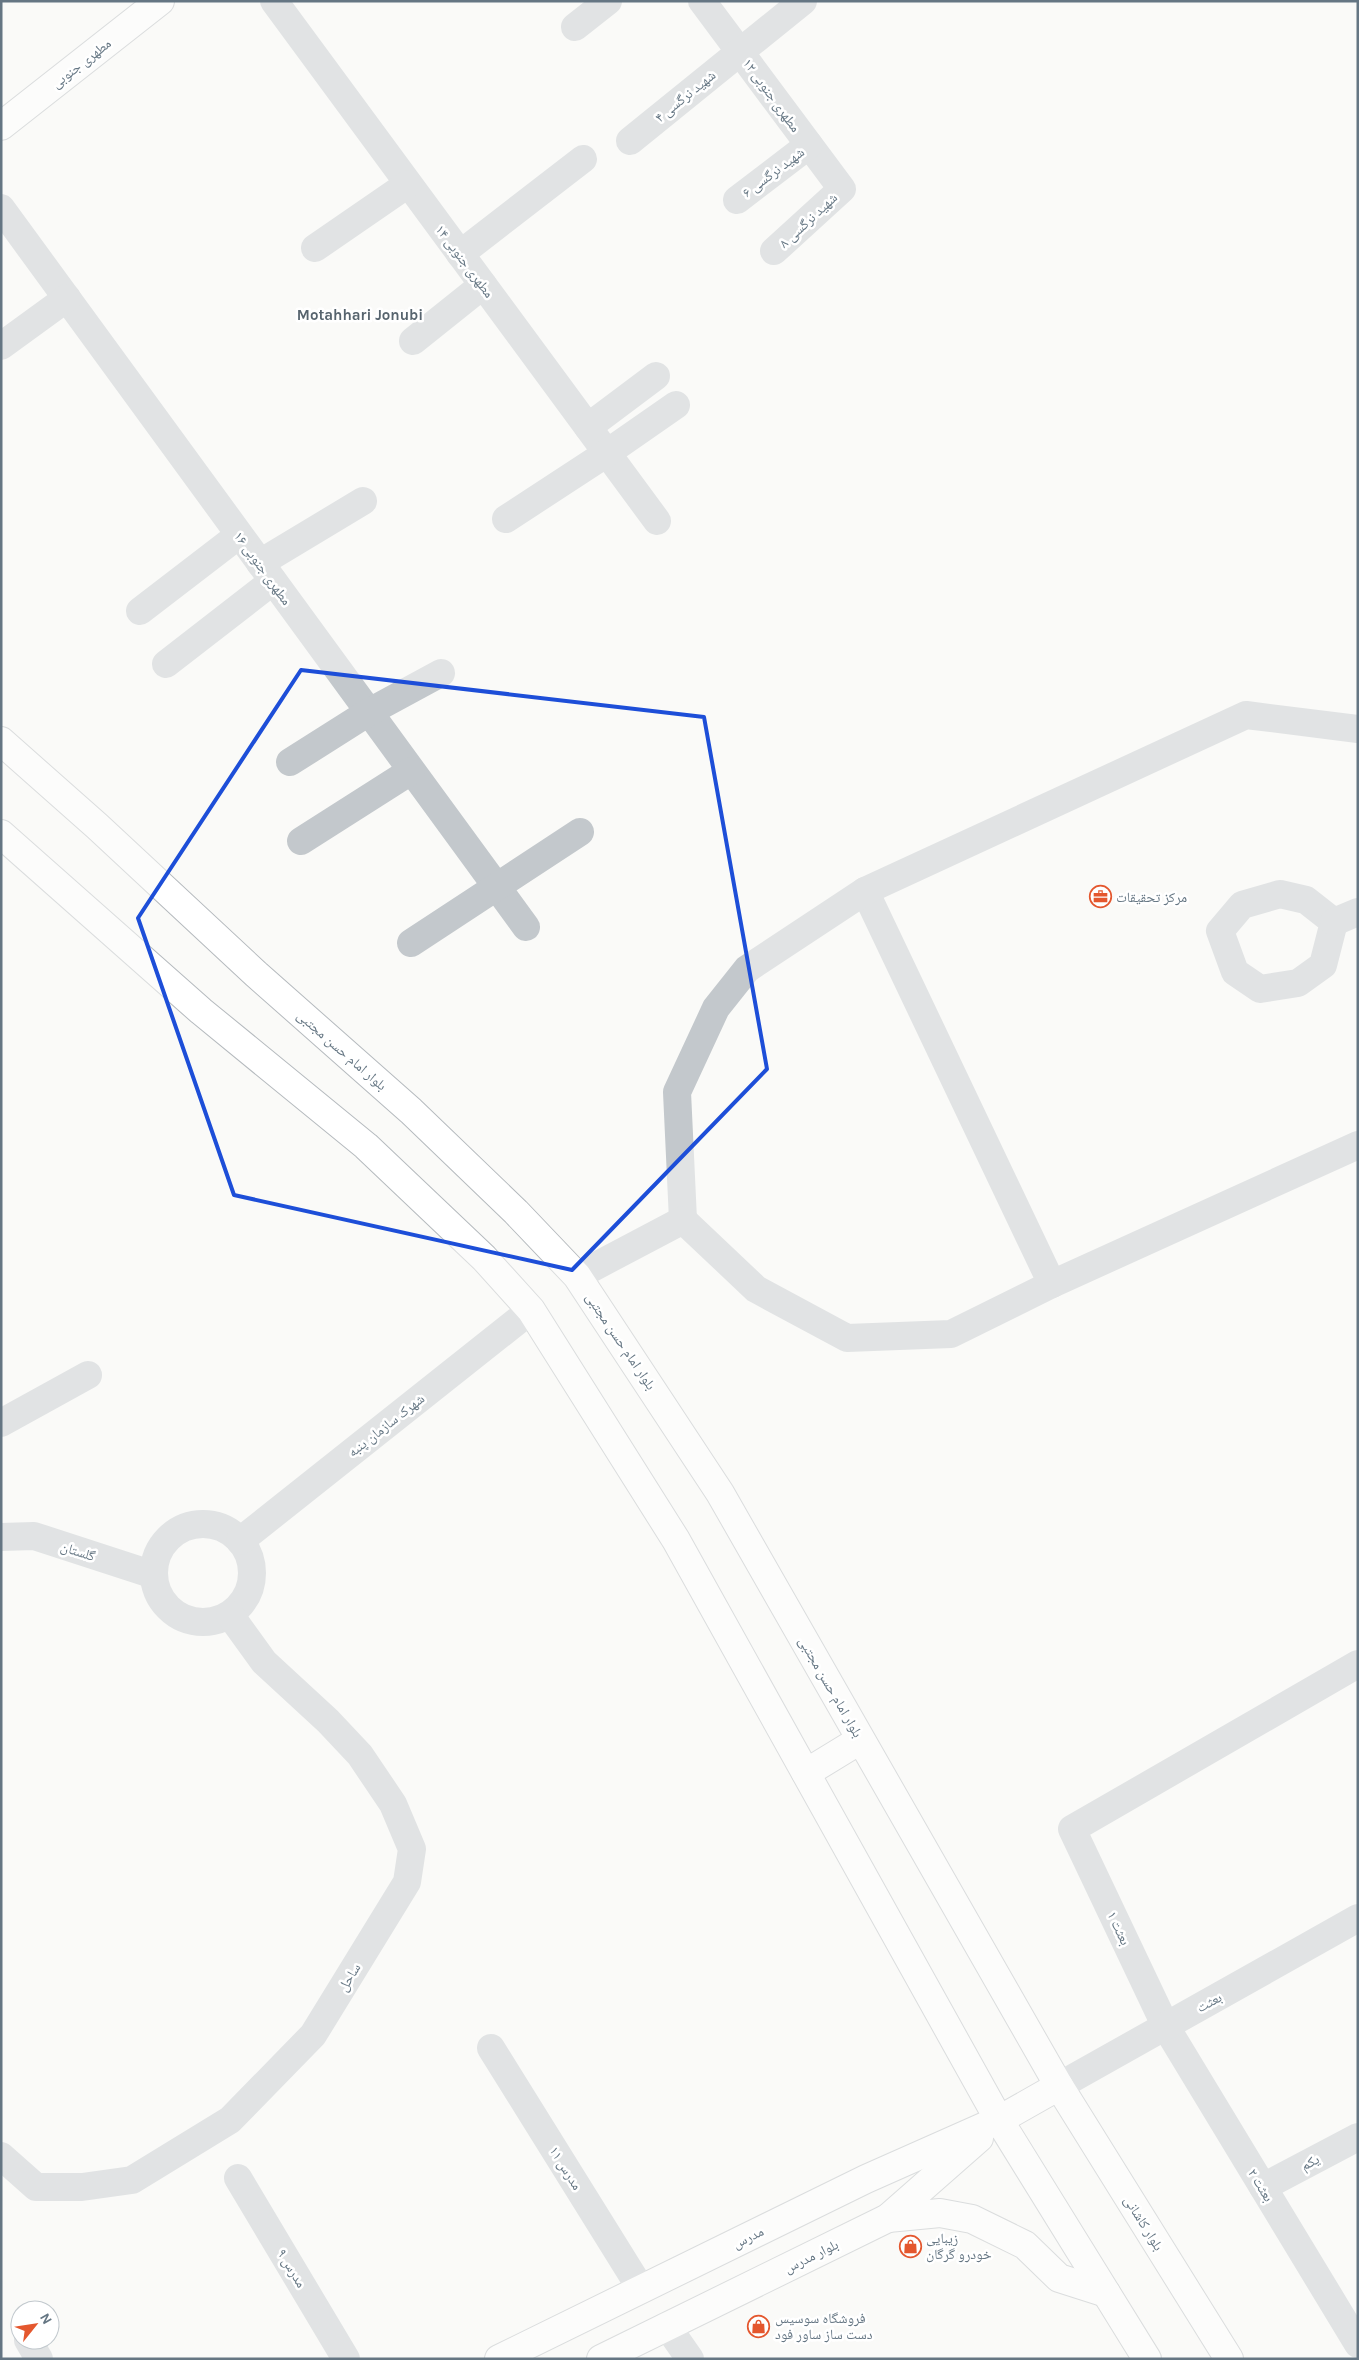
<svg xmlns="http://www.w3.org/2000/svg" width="1359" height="2360" viewBox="0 0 1359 2360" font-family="Karla,'Noto Naskh Arabic',sans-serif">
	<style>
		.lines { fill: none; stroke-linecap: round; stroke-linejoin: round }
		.major-casing { stroke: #b5babe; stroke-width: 30 }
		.minor { stroke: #c3c8cc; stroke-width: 28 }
		.major { stroke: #fff; stroke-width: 28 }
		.marked { fill: none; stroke: #1d4ed8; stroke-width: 4; stroke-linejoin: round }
		.labels { text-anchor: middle; stroke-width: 5; stroke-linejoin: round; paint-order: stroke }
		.street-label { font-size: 14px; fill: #657683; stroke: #fff }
		.poi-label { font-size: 14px; fill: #657683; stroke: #fff; text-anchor: start }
		.neighbourhood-label { font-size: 15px; font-weight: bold; fill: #57646e; stroke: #fff }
	</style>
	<rect width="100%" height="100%" fill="#fafaf8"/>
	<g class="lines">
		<defs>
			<g id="major">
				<polyline points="1,126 160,1"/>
				<polyline points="1,741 97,826 256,974 411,1111 516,1212 577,1276 720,1493 1059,2086 1229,2359"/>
				<polyline points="1,834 201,1011 366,1146 484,1258 531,1310 676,1540 999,2120 1147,2359"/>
				<polyline points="806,1773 860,1740"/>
				<polyline points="888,2218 940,2213 972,2219 1025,2245 1059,2278 1106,2293"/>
				<polyline points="499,2359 866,2179 999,2120 1059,2086"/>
				<polyline points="601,2359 888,2218 979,2138"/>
			</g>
		</defs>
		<!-- major casing -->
		<use href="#major" class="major-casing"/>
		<!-- minor -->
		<g class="minor">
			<polyline points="274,1 657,521"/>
			<polyline points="702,1 842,189 774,251"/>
			<polyline points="575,27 608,1"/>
			<polyline points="630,141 803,1"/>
			<polyline points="737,200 809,145"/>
			<polyline points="1,208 526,927"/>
			<polyline points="315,248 408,184"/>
			<polyline points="460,254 583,159"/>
			<polyline points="413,341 483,285"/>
			<polyline points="1,346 67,298"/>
			<polyline points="588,427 656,376"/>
			<polyline points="506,519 607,453 676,405"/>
			<polyline points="260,563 363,501"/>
			<polyline points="140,611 239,535"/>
			<polyline points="166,664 273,581"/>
			<polyline points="290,762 369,712 441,673"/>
			<polyline points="301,841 411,771"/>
			<polyline points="865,891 1052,1284"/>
			<polygon points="1280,894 1306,900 1334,922 1323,965 1298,983 1260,989 1235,972 1220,931 1242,905"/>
			<polyline points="1334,922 1358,912"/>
			<polyline points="411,943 580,832"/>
			<polyline points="683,1220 677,1092 716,1008 747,969 865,891 1246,715 1358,729"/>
			<polyline points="577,1276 683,1220 756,1289 847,1338 951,1334 1052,1284 1358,1145"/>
			<polyline points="1,1423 88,1375"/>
			<circle cx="203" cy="1573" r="49"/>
			<polyline points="1,1537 34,1536 154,1575"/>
			<polyline points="240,1541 531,1310"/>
			<polyline points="1358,1664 1072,1829 1166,2027 1358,2344"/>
			<polyline points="491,2048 641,2289"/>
			<polyline points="1059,2086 1358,1918"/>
			<polyline points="1,2156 36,2187 82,2187 132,2180 230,2120 313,2035 407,1882 412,1849 393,1804 360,1755 328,1721 264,1662 230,1615"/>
			<polyline points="238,2178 346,2359"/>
			<polyline points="1263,2187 1358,2137"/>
			<polyline points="667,2326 690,2359"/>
			<polyline points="28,2340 39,2359"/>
		</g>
		<!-- major -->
		<use href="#major" class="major"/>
	</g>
	<!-- marked area -->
	<path d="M0 0H1359V2360H0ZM301,670L704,717L767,1069L572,1270L234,1195L138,918Z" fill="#fafaf8" fill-opacity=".55" fill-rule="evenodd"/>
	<path class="marked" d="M301,670L704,717L767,1069L572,1270L234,1195L138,918Z"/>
	<!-- icons -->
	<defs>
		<symbol id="office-ring" viewBox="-11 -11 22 22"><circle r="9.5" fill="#fff" stroke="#e4572e" stroke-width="1.5"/><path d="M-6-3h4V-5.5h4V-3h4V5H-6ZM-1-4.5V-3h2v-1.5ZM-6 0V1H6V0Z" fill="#e4572e"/></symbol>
		<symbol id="shop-ring" viewBox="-11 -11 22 22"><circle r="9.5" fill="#fff" stroke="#e4572e" stroke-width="1.5"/><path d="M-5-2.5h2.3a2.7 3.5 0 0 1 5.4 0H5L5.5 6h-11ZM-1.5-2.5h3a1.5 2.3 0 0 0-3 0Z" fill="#e4572e"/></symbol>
	</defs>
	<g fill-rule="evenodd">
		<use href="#office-ring" x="1088" y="884" width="25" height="25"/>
		<use href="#shop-ring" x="898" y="2234" width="25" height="25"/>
		<use href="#shop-ring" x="746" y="2314" width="25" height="25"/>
	</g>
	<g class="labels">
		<!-- street labels -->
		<g class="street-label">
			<text transform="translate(81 63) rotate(-38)" y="5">مطهری جنوبی</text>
			<text transform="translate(772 95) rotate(54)" y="5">۱۲ مطهری جنوبی</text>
			<text transform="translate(685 96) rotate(-39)" y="5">۴ شهید نرگسی</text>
			<text transform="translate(773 172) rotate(-37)" y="5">۶ شهید نرگسی</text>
			<text transform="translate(808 220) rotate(-43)" y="5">۸ شهید نرگسی</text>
			<text transform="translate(465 261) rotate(53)" y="5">۱۴ مطهری جنوبی</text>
			<text transform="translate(263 568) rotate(54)" y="5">۱۶ مطهری جنوبی</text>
			<text transform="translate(342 1050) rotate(41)" y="5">بلوار امام حسن مجتبی</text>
			<text transform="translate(621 1341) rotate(56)" y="5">بلوار امام حسن مجتبی</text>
			<text transform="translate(386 1425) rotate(-38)" y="5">شهرک سازمان پنبه</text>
			<text transform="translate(78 1551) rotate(18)" y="5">گلستان</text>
			<text transform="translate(831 1687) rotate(60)" y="5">بلوار امام حسن مجتبی</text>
			<text transform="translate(1119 1928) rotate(65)" y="5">۱ بعثت</text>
			<text transform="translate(349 1977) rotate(-59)" y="5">ساحل</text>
			<text transform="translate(1209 2002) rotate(-29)" y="5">بعثت</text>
			<text transform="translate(1310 2162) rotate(-28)" y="5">یکم</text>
			<text transform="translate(566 2168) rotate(58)" y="5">مدرس ۱۱</text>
			<text transform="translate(1261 2185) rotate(59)" y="5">۲ بعثت</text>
			<text transform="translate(1144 2223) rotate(58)" y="5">بلوار کاشانی</text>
			<text transform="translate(748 2237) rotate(-26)" y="5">مدرس</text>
			<text transform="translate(811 2256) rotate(-26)" y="5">بلوار مدرس</text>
			<text transform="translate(292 2268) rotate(59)" y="5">مدرس ۹</text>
		</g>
		<!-- poi labels -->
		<g class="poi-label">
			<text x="1116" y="902">مرکز تحقیقات</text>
			<text x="926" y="2243">زیبایی<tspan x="926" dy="16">خودرو گرگان</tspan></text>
			<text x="775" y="2323">فروشگاه سوسیس<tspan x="775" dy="16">دست ساز ساور فود</tspan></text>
		</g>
		<!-- neighbourhood labels -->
		<g class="neighbourhood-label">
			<text x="360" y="320">Motahhari Jonubi</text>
		</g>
	</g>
	<!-- border -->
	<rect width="1359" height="2360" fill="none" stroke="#657683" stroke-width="5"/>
	<!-- north arrow -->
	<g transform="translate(35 2325) rotate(60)"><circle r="24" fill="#ffffff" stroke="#c1c8cd"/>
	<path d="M0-4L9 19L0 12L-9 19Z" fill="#e4572e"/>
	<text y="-8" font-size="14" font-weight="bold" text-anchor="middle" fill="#657683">N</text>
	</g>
</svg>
